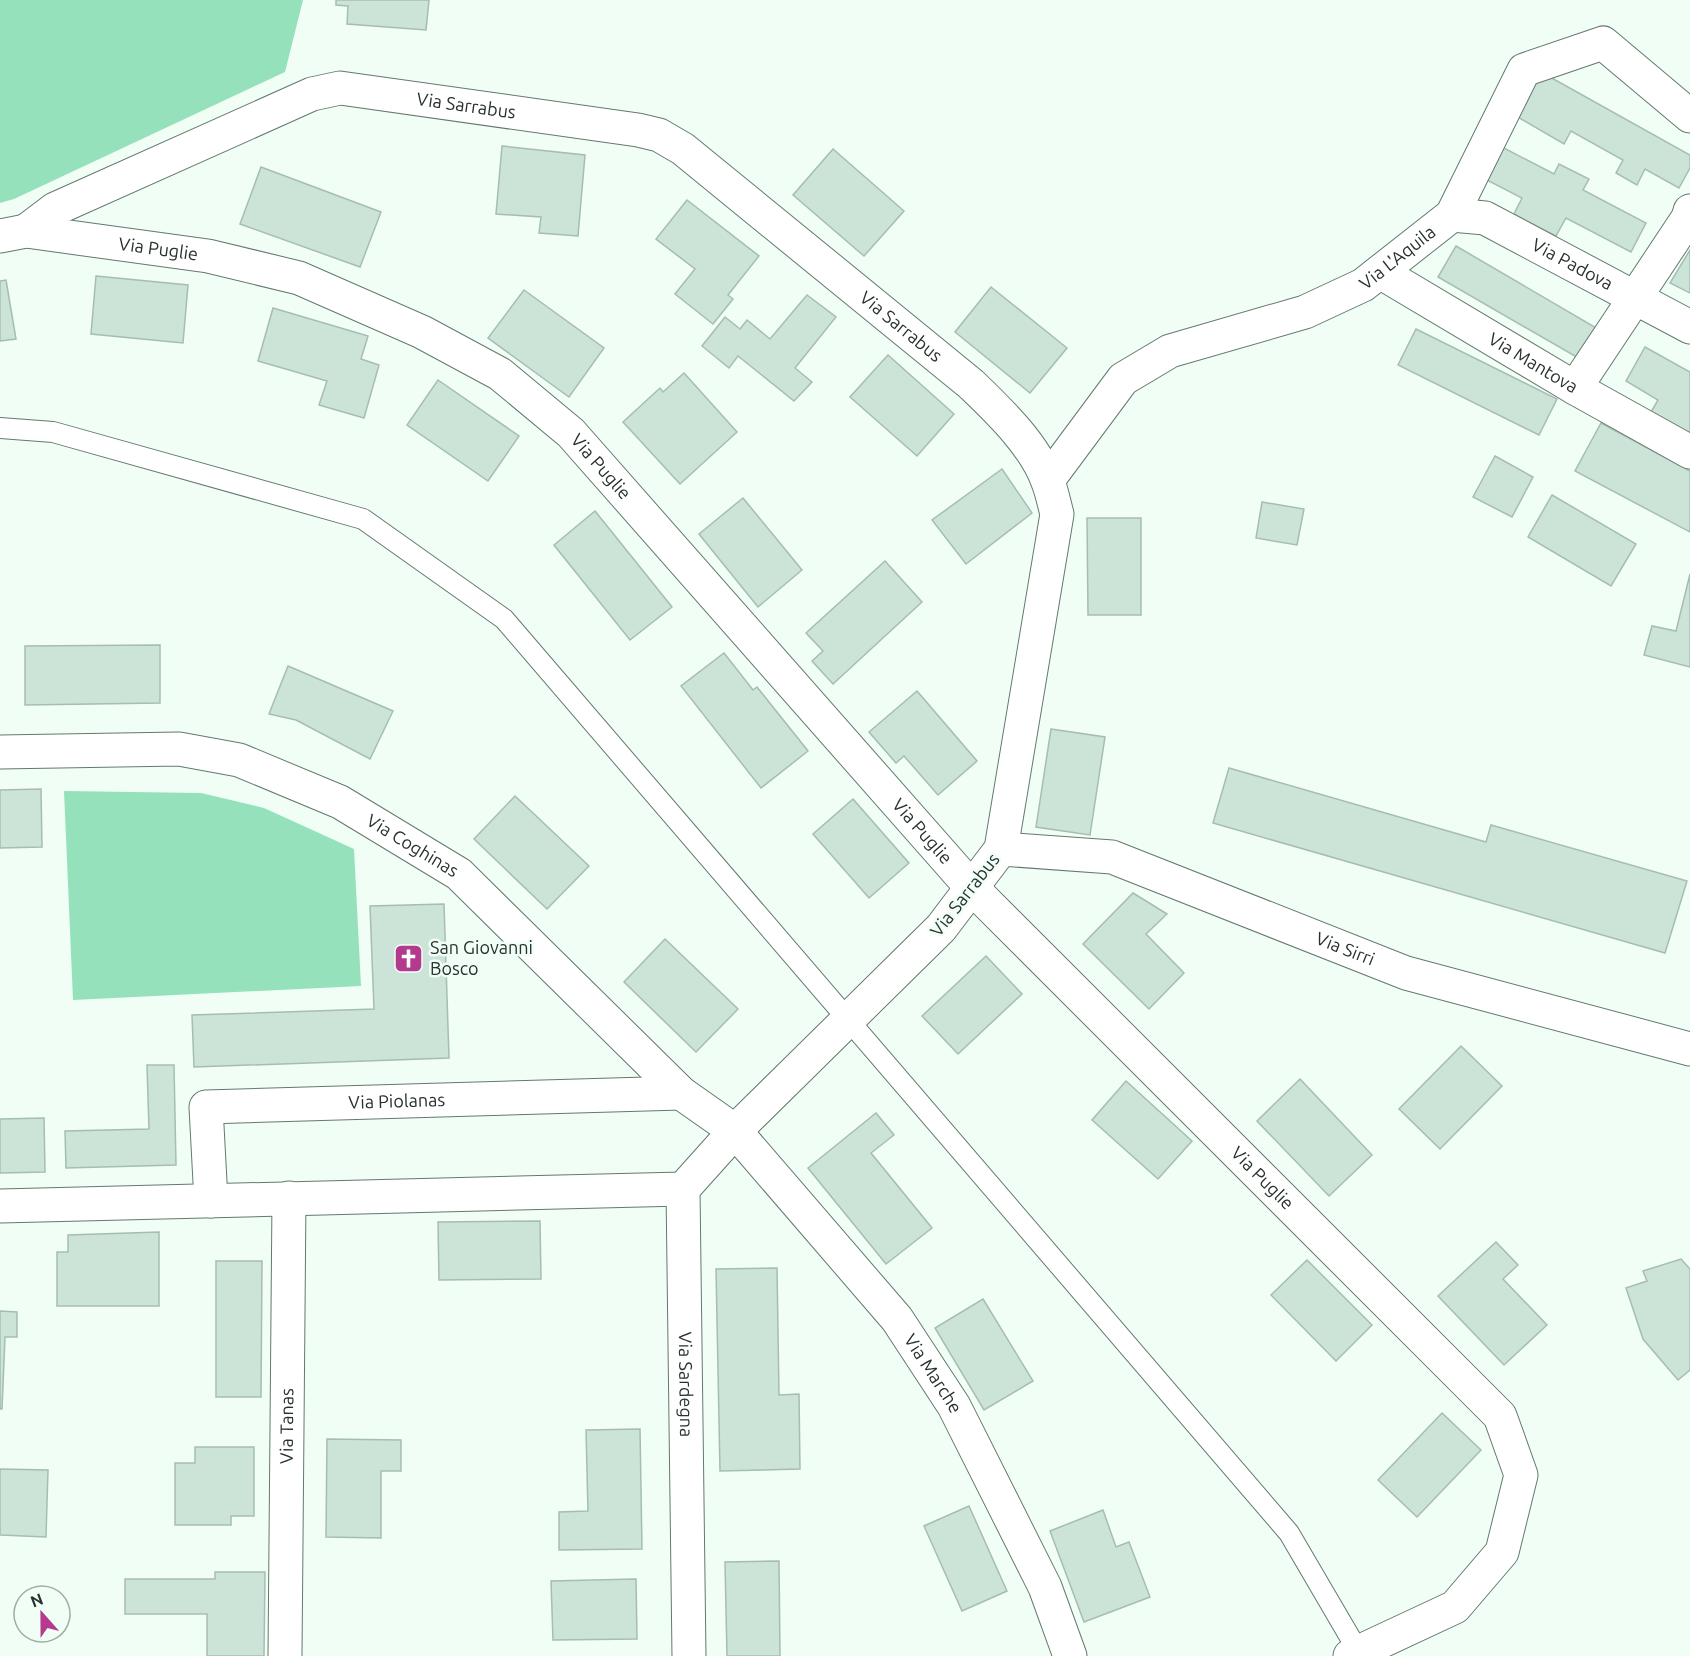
<svg xmlns="http://www.w3.org/2000/svg" width="1690" height="1656" viewBox="0 0 1690 1656" font-family="Ubuntu,sans-serif">
	<style>
		.green { fill: #94e1bc }
		.building { fill: #cce4d7; stroke: #a6bdb1; stroke-width: 1.5 }
		.lines { fill: none; stroke-linecap: round; stroke-linejoin: round }
		.lane-casing { stroke: #64796e; stroke-width: 22 }
		.street-casing { stroke: #64796e; stroke-width: 35 }
		.lane { stroke: #fff; stroke-width: 20 }
		.street { stroke: #fff; stroke-width: 33 }
		.labels { text-anchor: middle; stroke-width: 5; stroke-linejoin: round; paint-order: stroke }
		.street-label { font-size: 18px; fill: #28312d; stroke: #f0fef6 }
		.poi-label { font-size: 18px; fill: #28312d; stroke: #f0fef6; text-anchor: start }
	</style>
	<rect width="100%" height="100%" fill="#f0fef6"/>
	<!-- green -->
	<g class="green">
		<polygon points="0,0 303,0 285,72 14,199 0,203"/>
		<polygon points="64,791 201,793 264,808 354,849 361,986 73,1000"/>
	</g>
	<!-- building -->
	<g class="building">
		<polygon points="336,0 429,0 426,30 347,24 348,6 336,5"/>
		<polygon points="1541,72 1690,155 1690,168 1679,188 1645,169 1637,185 1616,173 1623,160 1571,131 1564,144 1516,116"/>
		<polygon points="1498,145 1554,174 1559,164 1589,179 1583,190 1646,223 1631,252 1566,218 1556,236 1514,214 1522,198 1481,177"/>
		<polygon points="502,146 585,155 578,236 539,233 541,217 496,214"/>
		<polygon points="833,149 904,211 864,256 793,195"/>
		<polygon points="261,167 381,212 360,267 240,224"/>
		<polygon points="687,200 759,256 728,295 733,299 713,324 675,294 695,269 656,239"/>
		<polygon points="1456,246 1598,329 1580,359 1438,277"/>
		<polygon points="1690,250 1690,293 1670,283"/>
		<polygon points="96,276 188,285 183,343 91,334"/>
		<polygon points="6,280 16,339 0,341 0,281"/>
		<polygon points="991,287 1067,348 1030,393 955,332"/>
		<polygon points="524,290 604,348 569,397 488,338"/>
		<polygon points="807,295 836,317 795,368 812,382 794,401 738,356 729,368 702,346 725,317 740,329 747,320 770,339"/>
		<polygon points="273,308 368,336 361,359 379,365 364,418 319,405 327,381 258,361"/>
		<polygon points="1416,329 1557,399 1539,435 1398,365"/>
		<polygon points="1645,347 1690,372 1690,441 1647,419 1658,400 1626,381"/>
		<polygon points="888,355 954,414 917,456 850,397"/>
		<polygon points="684,373 737,432 680,484 623,422 660,388 663,392"/>
		<polygon points="438,380 519,436 488,481 407,425"/>
		<polygon points="1601,423 1690,471 1690,532 1575,471"/>
		<polygon points="1495,456 1533,477 1512,517 1473,497"/>
		<polygon points="1002,469 1032,513 966,564 932,520"/>
		<polygon points="1552,495 1636,544 1611,586 1528,537"/>
		<polygon points="743,498 802,570 758,607 699,534"/>
		<polygon points="1262,502 1304,509 1297,545 1256,538"/>
		<polygon points="595,511 672,607 630,640 554,545"/>
		<polygon points="1087,518 1141,518 1141,615 1088,615"/>
		<polygon points="885,561 922,602 833,684 812,661 823,651 806,633"/>
		<polygon points="1690,574 1690,667 1644,655 1652,626 1676,631"/>
		<polygon points="160,645 160,703 25,705 25,646"/>
		<polygon points="724,653 753,690 757,687 808,751 761,788 681,686"/>
		<polygon points="288,666 393,711 370,759 296,720 269,714"/>
		<polygon points="917,691 977,761 938,795 904,756 896,763 869,732"/>
		<polygon points="1051,729 1105,737 1090,835 1036,827"/>
		<polygon points="1229,768 1486,842 1491,825 1687,881 1665,953 1213,823"/>
		<polygon points="41,789 42,847 0,848 0,790"/>
		<polygon points="515,796 589,866 547,909 474,839"/>
		<polygon points="853,799 909,863 869,898 813,834"/>
		<polygon points="1133,893 1167,914 1146,934 1184,973 1149,1009 1083,944"/>
		<polygon points="444,904 449,1058 194,1067 192,1015 374,1009 370,906"/>
		<polygon points="665,939 738,1009 696,1052 624,982"/>
		<polygon points="986,956 1022,994 958,1054 922,1016"/>
		<polygon points="1461,1046 1502,1086 1440,1149 1399,1109"/>
		<polygon points="147,1065 174,1065 176,1165 66,1168 65,1131 149,1129"/>
		<polygon points="1300,1079 1372,1155 1329,1196 1257,1121"/>
		<polygon points="1126,1081 1192,1141 1158,1179 1092,1120"/>
		<polygon points="876,1113 894,1135 871,1153 932,1228 886,1264 808,1168"/>
		<polygon points="44,1118 45,1172 0,1173 0,1119"/>
		<polygon points="540,1221 541,1279 439,1280 438,1222"/>
		<polygon points="159,1232 159,1306 57,1306 57,1252 68,1252 68,1235"/>
		<polygon points="1496,1242 1518,1265 1503,1279 1547,1325 1504,1365 1438,1296"/>
		<polygon points="1681,1259 1690,1269 1690,1370 1678,1380 1643,1339 1626,1288 1647,1281 1643,1271"/>
		<polygon points="1307,1260 1372,1325 1336,1361 1271,1295"/>
		<polygon points="216,1261 262,1261 261,1397 216,1397"/>
		<polygon points="777,1268 779,1395 799,1394 800,1469 720,1471 716,1269"/>
		<polygon points="983,1299 1033,1381 984,1410 935,1328"/>
		<polygon points="0,1311 17,1312 17,1337 5,1337 2,1409 0,1409"/>
		<polygon points="1442,1413 1481,1450 1417,1517 1378,1480"/>
		<polygon points="640,1429 642,1549 559,1550 559,1512 588,1511 586,1430"/>
		<polygon points="327,1439 401,1440 401,1471 381,1471 381,1538 326,1537"/>
		<polygon points="195,1447 254,1447 254,1516 231,1516 231,1525 175,1525 175,1463 195,1463"/>
		<polygon points="0,1469 48,1470 46,1537 0,1535"/>
		<polygon points="969,1506 1007,1591 962,1611 924,1526"/>
		<polygon points="1103,1510 1116,1547 1129,1542 1150,1597 1084,1622 1050,1531"/>
		<polygon points="779,1561 780,1656 727,1656 725,1562"/>
		<polygon points="215,1572 265,1572 264,1656 207,1656 207,1614 125,1614 125,1579 215,1579"/>
		<polygon points="636,1579 637,1639 553,1640 551,1581"/>
	</g>
	<g class="lines">
		<defs>
			<polyline id="lane" points="0,428 53,432 363,519 504,619 1289,1533 1361,1656"/>
			<g id="street">
				<path id="s1" d="M1452,215L1485,218L1690,327"/>
				<path id="s2" d="M26,231L55,209L312,94L340,88L638,130L659,135L683,149L971,384C999,411 1035,445 1048,482C1052,492 1054,503 1057,514L1001,849L941,928L735,1131L683,1189L689,1656"/>
				<path id="s3" d="M0,236L26,231L208,256L299,278L422,332L500,374L571,433L972,888L1500,1416L1521,1475L1502,1552L1455,1607L1350,1656"/>
				<path id="s4" d="M1380,272L1575,388L1690,452"/>
				<polyline points="1575,388 1688,218 1690,211"/>
				<path id="s5" d="M1048,480L1123,379L1170,351L1305,312L1363,285L1452,215L1524,70L1603,43L1690,116"/>
				<path id="s6" d="M0,752L179,749L239,760L340,802L459,874L681,1093L735,1131L897,1319L954,1406L1045,1587L1070,1656"/>
				<path id="s7" d="M1001,849L1112,857L1406,973L1690,1049"/>
				<path id="s8" d="M211,1201L206,1107L681,1093"/>
				<polyline points="0,1206 683,1189"/>
				<path id="s9" d="M285,1656L289,1198"/>
			</g>
		</defs>
		<!-- lane casing -->
		<use href="#lane" class="lane-casing"/>
		<!-- street casing -->
		<use href="#street" class="street-casing"/>
		<!-- lane -->
		<use href="#lane" class="lane"/>
		<!-- street -->
		<use href="#street" class="street"/>
	</g>
	<!-- icons -->
	<defs>
		<symbol id="church-square" viewBox="-11 -11 22 22"><rect x="-9" y="-9" width="18" height="18" rx="4" fill="#b43a8e" stroke="#f0fef6"/><path d="M-1.2-6h2.4v3.5h3.3v2.4h-3.3V6h-2.4V-.1h-3.3v-2.4h3.3Z" fill="#fff"/></symbol>
	</defs>
	<g fill-rule="evenodd">
		<use href="#church-square" x="392" y="942" width="33" height="33"/>
	</g>
	<g class="labels">
		<!-- street labels -->
		<g class="street-label">
			<text dy="6" stroke="none"><textPath href="#s2" startOffset="474">Via Sarrabus</textPath></text>
			<text dy="6" stroke="none"><textPath href="#s3" startOffset="160">Via Puglie</textPath></text>
			<text dy="6" stroke="none"><textPath href="#s5" startOffset="429">Via L'Aquila</textPath></text>
			<text dy="6" stroke="none"><textPath href="#s1" startOffset="132">Via Padova</textPath></text>
			<text dy="6" stroke="none"><textPath href="#s2" startOffset="978">Via Sarrabus</textPath></text>
			<text dy="6" stroke="none"><textPath href="#s4" startOffset="178">Via Mantova</textPath></text>
			<text dy="6" stroke="none"><textPath href="#s3" startOffset="664">Via Puglie</textPath></text>
			<text dy="6" stroke="none"><textPath href="#s3" startOffset="1150">Via Puglie</textPath></text>
			<text dy="6" stroke="none"><textPath href="#s6" startOffset="434">Via Coghinas</textPath></text>
			<text transform="translate(965 895) rotate(-52)" y="6">Via Sarrabus</text>
			<text dy="6" stroke="none"><textPath href="#s7" startOffset="362">Via Sirri</textPath></text>
			<text dy="6" stroke="none"><textPath href="#s8" startOffset="285">Via Piolanas</textPath></text>
			<text dy="6" stroke="none"><textPath href="#s3" startOffset="1636">Via Puglie</textPath></text>
			<text dy="6" stroke="none"><textPath href="#s6" startOffset="1180">Via Marche</textPath></text>
			<text dy="6" stroke="none"><textPath href="#s2" startOffset="2229">Via Sardegna</textPath></text>
			<text dy="6" stroke="none"><textPath href="#s9" startOffset="230">Via Tanas</textPath></text>
		</g>
		<!-- poi labels -->
		<g class="poi-label">
			<text x="430" y="954">San Giovanni<tspan x="430" dy="21">Bosco</tspan></text>
		</g>
	</g>
	<!-- north arrow -->
	<g transform="translate(42 1614) rotate(339)"><circle r="28" fill="#f0fef6" stroke="#a0aca6" stroke-width="1.5"/>
	<path d="M0-4.5L10 22L0 15L-10 22Z" fill="#b43a8e"/>
	<text y="-9" font-size="16" font-weight="bold" text-anchor="middle" fill="#28312d">N</text>
	</g>
</svg>
